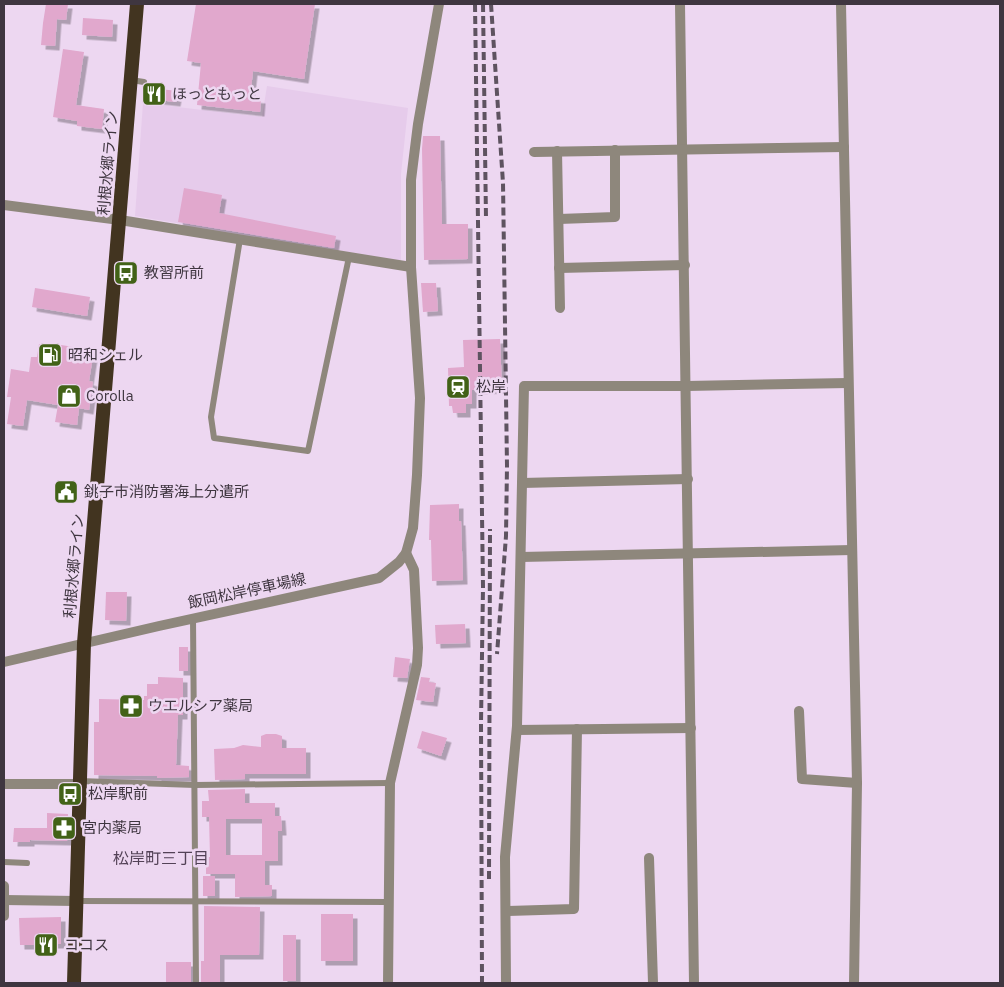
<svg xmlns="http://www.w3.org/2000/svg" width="1004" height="987" viewBox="0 0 1004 987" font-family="'IBM Plex Sans','Noto Sans JP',sans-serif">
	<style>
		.built { fill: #e6cbeb }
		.building { fill: #e1a8cd; fill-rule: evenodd; filter: url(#shadow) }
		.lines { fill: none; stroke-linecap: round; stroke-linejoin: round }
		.service { stroke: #8e877c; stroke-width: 6 }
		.minor { stroke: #8e877c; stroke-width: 10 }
		.tertiary { stroke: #8e877c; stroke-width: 10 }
		.trunk { stroke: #423420; stroke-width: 14 }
		.rail { stroke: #5e5360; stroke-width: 4; stroke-dasharray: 8 4; stroke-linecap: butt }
		.labels { text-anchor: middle; stroke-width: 5; stroke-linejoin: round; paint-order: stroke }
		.poi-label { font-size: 15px; fill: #3f3640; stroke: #edd7f1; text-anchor: start }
		.street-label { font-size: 15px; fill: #3f3640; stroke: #edd7f1 }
		.neighbourhood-label { font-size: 16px; fill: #534257; stroke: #edd7f1 }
	</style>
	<defs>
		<filter id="shadow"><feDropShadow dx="4.5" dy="4.5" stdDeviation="0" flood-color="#0004"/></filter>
	</defs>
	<rect width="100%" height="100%" fill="#edd7f1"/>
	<!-- built -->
	<polygon class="built" points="267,86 408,108 401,174 401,261 135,216 143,103 262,117"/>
	<!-- building -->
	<g class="building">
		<polygon points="46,4 68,4 66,20 57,19 55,46 41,45 43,23"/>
		<polygon points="196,4 315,4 304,79 253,71 250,98 261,99 260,112 197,105 201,63 187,61"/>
		<polygon points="83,18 113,20 112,37 82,35"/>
		<polygon points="63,49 84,52 76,105 104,109 102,129 77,126 77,121 53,117"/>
		<polygon points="150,88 178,91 176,102 149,99"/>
		<polygon points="423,136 440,136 442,224 468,224 468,259 424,260 422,149"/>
		<polygon points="184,188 222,195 219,213 336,236 334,248 178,222"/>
		<polygon points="421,283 436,283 438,311 423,312"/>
		<polygon points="35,288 90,297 87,316 32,307"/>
		<polygon points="500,339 502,389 472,390 472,404 466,404 466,413 453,413 452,406 449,406 448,368 464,367 463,340"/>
		<polygon points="39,344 61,348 61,345 94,350 89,381 93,382 89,410 79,408 77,425 55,422 58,405 27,400 23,426 7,424 11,397 7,397 11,369 29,372 31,357 37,357"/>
		<polygon points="459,504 459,521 461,521 463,580 432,581 431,540 429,540 430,505"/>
		<polygon points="106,592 127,592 126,621 105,620"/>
		<polygon points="465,624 466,643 436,644 435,625"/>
		<rect x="179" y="647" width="9" height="24"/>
		<polygon points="395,657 410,659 407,678 393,677"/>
		<polygon points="158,677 183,678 183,715 178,715 176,765 189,766 189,777 157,778 157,776 94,775 94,722 99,722 99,699 144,700 144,696 147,696 147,684 158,684"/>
		<polygon points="421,677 430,678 429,682 436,683 433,702 416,700"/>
		<polygon points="422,731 447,738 441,756 417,748"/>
		<polygon points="266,734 276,734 282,736 282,748 306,748 306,774 245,774 245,779 215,780 214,749 234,748 243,745 261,747 261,736"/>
		<path d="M245,789V803H275V816H281L282,831H278V861H265V885H272V896L235,897V874H206V857H210L209,817H202V801H209L208,790ZM226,819H262V855H226Z"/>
		<polygon points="47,813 68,814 67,841 30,840 30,842 13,842 14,828 47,828"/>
		<rect x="203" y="876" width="12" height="20"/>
		<polygon points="204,906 260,907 259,955 220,955 220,983 201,983 201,961 204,961"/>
		<rect x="321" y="914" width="32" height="47"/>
		<polygon points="61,917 61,944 52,944 52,949 39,949 39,945 20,945 19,918"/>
		<rect x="283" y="935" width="13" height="46"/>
		<rect x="166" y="962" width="25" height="21"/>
	</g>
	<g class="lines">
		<!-- service -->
		<g class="service">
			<polyline points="131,80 144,82"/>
			<polyline points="240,239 211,417 214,438 308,451 349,257"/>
			<polyline points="193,618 196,983"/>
			<polyline points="79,781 195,785 390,783"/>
			<polyline points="4,862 27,863"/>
			<polyline points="76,901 389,902"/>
		</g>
		<!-- minor -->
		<g class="minor">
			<polyline points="680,4 694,983"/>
			<polyline points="557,151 560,308"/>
			<polyline points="534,152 844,147"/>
			<polyline points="4,205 120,220 411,267"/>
			<polyline points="559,219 615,217 615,150"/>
			<polyline points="559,268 685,265"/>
			<polyline points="522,483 688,479"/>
			<polyline points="521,557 852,550"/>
			<polyline points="4,662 159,626 379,578 399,562 406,553 413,528 417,475 420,398 411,267 411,180 418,124 439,4"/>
			<polyline points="799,711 802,779 857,783"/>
			<polyline points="517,730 691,728"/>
			<polyline points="4,784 79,784"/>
			<polyline points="649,858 653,983"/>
			<polyline points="4,886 4,916"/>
			<polyline points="4,900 76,901"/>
			<polyline points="506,911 574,909 577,729"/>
			<polyline points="388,983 390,783 417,665 418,648 414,570 406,553"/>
			<polyline points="506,983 505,857 517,726 524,386 687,386 848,383"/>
		</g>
		<!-- tertiary -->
		<polyline class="tertiary" points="841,4 857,783 854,983"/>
		<!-- trunk -->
		<polyline class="trunk" points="74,983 84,643 137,4"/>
		<!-- rail -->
		<g class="rail">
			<polyline points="475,4 483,587 481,723 482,983"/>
			<polyline points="483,4 486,219"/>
			<polyline points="491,4 503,183 507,466 506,536 497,654"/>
			<polyline points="489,879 490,529"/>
		</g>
	</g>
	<!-- icons -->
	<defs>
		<symbol id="restaurant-square" viewBox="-11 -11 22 22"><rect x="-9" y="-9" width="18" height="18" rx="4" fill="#426217" stroke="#edd7f1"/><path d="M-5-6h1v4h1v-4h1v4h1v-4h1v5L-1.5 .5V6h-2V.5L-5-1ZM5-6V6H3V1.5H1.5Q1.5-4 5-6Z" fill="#fff"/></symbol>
		<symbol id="bus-square" viewBox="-11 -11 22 22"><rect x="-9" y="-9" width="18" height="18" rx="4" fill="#426217" stroke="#edd7f1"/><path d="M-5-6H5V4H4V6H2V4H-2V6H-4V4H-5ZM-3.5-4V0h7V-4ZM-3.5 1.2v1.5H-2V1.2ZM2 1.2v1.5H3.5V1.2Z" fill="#fff"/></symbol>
		<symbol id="fuel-square" viewBox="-11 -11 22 22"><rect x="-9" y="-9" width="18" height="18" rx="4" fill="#426217" stroke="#edd7f1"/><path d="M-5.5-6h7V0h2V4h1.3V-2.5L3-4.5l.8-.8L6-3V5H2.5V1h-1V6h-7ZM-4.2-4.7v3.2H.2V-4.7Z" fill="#fff"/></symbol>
		<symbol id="station-square" viewBox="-11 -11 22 22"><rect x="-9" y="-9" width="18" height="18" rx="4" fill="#426217" stroke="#edd7f1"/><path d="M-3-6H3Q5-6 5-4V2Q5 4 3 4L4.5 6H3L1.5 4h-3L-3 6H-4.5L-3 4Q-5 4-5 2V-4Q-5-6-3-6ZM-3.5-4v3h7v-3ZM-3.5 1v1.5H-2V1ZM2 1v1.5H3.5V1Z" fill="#fff"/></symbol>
		<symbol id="shop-square" viewBox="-11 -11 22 22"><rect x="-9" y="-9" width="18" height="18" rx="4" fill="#426217" stroke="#edd7f1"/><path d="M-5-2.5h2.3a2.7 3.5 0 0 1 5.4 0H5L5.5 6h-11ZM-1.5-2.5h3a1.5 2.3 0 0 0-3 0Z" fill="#fff"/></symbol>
		<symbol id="civic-square" viewBox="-11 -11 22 22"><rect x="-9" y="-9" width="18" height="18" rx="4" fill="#426217" stroke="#edd7f1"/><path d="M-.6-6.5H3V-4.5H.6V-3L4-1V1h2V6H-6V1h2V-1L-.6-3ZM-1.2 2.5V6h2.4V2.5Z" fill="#fff"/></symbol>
		<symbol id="pharmacy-square" viewBox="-11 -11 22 22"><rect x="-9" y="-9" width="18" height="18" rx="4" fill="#426217" stroke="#edd7f1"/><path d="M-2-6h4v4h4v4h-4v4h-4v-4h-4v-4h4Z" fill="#fff"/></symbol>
	</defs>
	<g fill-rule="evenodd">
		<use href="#restaurant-square" x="140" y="80" width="28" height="28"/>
		<use href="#bus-square" x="112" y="259" width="28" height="28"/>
		<use href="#fuel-square" x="36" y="341" width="28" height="28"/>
		<use href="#station-square" x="444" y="373" width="28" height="28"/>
		<use href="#shop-square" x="55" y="382" width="28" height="28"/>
		<use href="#civic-square" x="52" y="478" width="28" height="28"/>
		<use href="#pharmacy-square" x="117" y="692" width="28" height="28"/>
		<use href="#bus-square" x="56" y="780" width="28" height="28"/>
		<use href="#pharmacy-square" x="50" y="814" width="28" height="28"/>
		<use href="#restaurant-square" x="32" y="931" width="28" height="28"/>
	</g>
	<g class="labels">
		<!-- poi labels -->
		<g class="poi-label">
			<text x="172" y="99">ほっともっと</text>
			<text x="144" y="278">教習所前</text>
			<text x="68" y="360">昭和シェル</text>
			<text x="476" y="392">松岸</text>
			<text x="86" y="401">Corolla</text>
			<text x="84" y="497">銚子市消防署海上分遣所</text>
			<text x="148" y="711">ウエルシア薬局</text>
			<text x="88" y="799">松岸駅前</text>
			<text x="82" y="833">宮内薬局</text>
			<text x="64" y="950">ココス</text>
		</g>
		<!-- street labels -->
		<g class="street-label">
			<text transform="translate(108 163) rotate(-85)" y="5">利根水郷ライン</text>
			<text transform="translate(74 566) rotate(-85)" y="5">利根水郷ライン</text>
			<text transform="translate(247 591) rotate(-12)" y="5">飯岡松岸停車場線</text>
		</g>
		<!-- neighbourhood labels -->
		<g class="neighbourhood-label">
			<text x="161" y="864">松岸町三丁目</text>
		</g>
	</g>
	<!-- border -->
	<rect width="1004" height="987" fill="none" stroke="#3f3640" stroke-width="10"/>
</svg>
